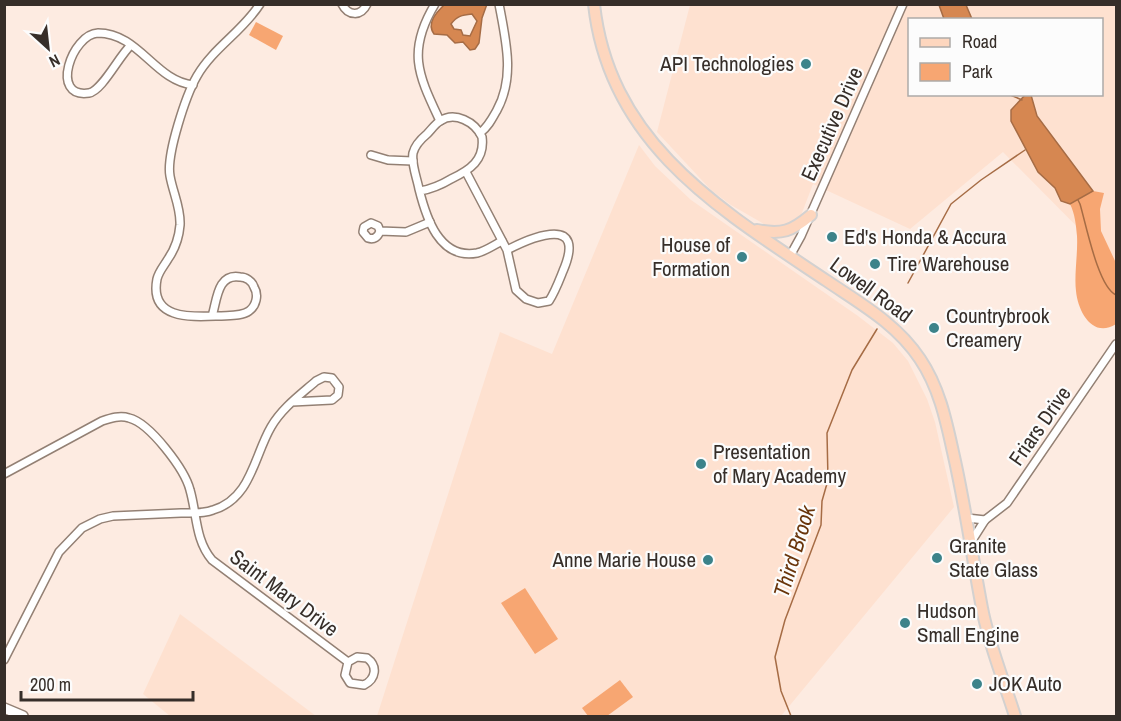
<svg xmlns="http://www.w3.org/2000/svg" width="1121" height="721" viewBox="0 0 1121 721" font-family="'Archivo Narrow',sans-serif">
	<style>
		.built { fill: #fee1d0; fill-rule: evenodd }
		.green { fill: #f7a672 }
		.water { fill: #d68751; stroke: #a66c45; stroke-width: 1.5; fill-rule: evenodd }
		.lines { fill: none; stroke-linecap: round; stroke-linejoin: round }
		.stream { stroke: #a66c45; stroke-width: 1.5 }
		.street-casing { stroke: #938074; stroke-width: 10 }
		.secondary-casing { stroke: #938074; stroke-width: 12 }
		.primary-casing { stroke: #d3d1d0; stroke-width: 14 }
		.street { stroke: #fff; stroke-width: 7 }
		.secondary { stroke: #fff; stroke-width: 9 }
		.primary { stroke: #fdd6be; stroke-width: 10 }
		.poi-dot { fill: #3c838a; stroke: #fcfcfc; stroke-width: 2 }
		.labels { text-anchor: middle; stroke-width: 4.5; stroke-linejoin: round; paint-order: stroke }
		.poi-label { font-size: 21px; fill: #362e29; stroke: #fcfcfc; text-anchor: start }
		.street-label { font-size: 21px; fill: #362e29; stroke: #fcfcfc }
		.water-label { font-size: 22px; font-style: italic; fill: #69350b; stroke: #fcfcfc }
	</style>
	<rect width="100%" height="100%" fill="#fdebe1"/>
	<!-- built -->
	<g class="built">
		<path d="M690,5H1116V266L1003,152L910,229L813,184L800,218L789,228L769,227L731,205L711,190L657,132ZM910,20H1102V94H910Z"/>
		<polygon points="639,145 655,166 691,200 858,316 893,343 908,361 927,399 935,422 954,507 781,716 377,716 500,332 552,354"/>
		<polygon points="180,614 316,716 170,716 143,694"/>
	</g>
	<!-- green -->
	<g class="green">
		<polygon points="256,22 283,36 276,50 249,35"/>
		<path d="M1093,191L1104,193L1100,209L1101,231L1116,263V324C1093,339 1078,312 1076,291C1074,275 1078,253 1077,236C1076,225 1075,214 1070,204Z"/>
		<polygon points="525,588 558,639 535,654 501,603"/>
		<polygon points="620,680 633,697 607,716 588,716 582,708"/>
	</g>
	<!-- water -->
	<g class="water">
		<path d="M487,4L482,18L479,43L475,49L470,50L463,42L455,43L447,35L434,34C426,23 437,12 444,5ZM472,14L477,21L470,36L463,35L461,30L454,29L451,24C457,16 462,15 472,14Z"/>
		<polygon points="939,5 966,5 972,19 944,19"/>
		<polygon points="1025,95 1031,95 1037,116 1093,191 1070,204 1061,201 1055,188 1038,172 1011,121 1011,110"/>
	</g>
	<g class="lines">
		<!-- stream -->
		<g class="stream">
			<polyline points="1008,94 1022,100"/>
			<path d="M1078,200L1080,204C1086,224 1098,287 1116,295"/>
			<polyline points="908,283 951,204 981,180 1025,150"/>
			<polyline points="791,716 781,691 775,657 785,620 821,525 822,501 828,480 827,433 852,370 877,329"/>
		</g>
		<defs>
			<g id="street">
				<path d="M342,4C348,16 361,17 367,4"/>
				<path d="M435,4C406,52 419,76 440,121"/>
				<path d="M131,45C119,56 102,91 89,93C49,99 72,34 98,33C139,33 155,81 193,85"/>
				<path d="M480,133C488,127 492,119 497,110C515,77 506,41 499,4"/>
				<polyline points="371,155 388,160 413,161"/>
				<path d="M466,172L507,250L516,290L526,299L538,303L549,301C555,292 559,281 563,271C587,215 534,236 507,250"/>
				<path d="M420,191C432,189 441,185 451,179C470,170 485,160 482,137C475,122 455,111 440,121C435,124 431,130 427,134C421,139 415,145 413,153C411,164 417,178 419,189C426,217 439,260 477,253C486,251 494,245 502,241"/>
				<path d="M380,231C378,237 374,240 368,238L363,232L364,227L371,223L378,226L380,231L406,232L430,222"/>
				<polyline points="790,256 801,236 903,4"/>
				<path d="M212,316C217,301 217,273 240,277C246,277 252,281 254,287C259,295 256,306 249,311C241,317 227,315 218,316C192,317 149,320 157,279C159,271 164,266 168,259C175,249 179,237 180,225C181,208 173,193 170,176C166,155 186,95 197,76C213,48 243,31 260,4"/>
				<path d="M4,474L102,421C111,418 120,415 129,418C150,423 185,470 190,490C197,514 195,540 212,560L348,662L357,657L367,658C378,666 376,679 364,685L350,683L345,675L348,662"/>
				<polyline points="967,518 985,520"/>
				<polyline points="971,542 985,520 1007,503 1116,344"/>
				<path d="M4,660L59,552L82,528L100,519L113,516C135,515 158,514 181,513C192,513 203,514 213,510C251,499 254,456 271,427C282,408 300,395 316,381L324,377L332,378L339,387L338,395L332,400L292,402"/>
			</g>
			<polyline id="secondary" points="4,708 23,716"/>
			<g id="primary">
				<path d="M594,4C609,144 721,210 827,281C861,304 897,324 920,359C939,387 946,420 953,452C965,504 972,556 982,608C989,645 1004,681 1015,716"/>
				<path d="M757,230C782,235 792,231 811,215"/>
			</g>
		</defs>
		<!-- street casing -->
		<use href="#street" class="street-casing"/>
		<!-- secondary casing -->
		<use href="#secondary" class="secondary-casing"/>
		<!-- primary casing -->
		<use href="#primary" class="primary-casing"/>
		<!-- street -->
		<use href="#street" class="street"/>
		<!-- secondary -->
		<use href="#secondary" class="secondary"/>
		<!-- primary -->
		<use href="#primary" class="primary"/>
	</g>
	<!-- markers -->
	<g class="poi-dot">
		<circle cx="806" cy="64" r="6"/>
		<circle cx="832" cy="237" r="6"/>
		<circle cx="742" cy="257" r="6"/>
		<circle cx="875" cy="264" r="6"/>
		<circle cx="934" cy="328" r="6"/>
		<circle cx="701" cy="464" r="6"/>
		<circle cx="937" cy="558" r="6"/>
		<circle cx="708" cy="560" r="6"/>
		<circle cx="905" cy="623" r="6"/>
		<circle cx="977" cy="684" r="6"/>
	</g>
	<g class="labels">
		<!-- poi labels -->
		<g class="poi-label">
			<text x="794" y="71" text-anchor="end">API Technologies</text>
			<text x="844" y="244">Ed's Honda &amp; Accura</text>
			<text x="730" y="252" text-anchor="end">House of<tspan x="730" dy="24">Formation</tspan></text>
			<text x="887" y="271">Tire Warehouse</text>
			<text x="946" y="323">Countrybrook<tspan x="946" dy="24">Creamery</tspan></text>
			<text x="713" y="459">Presentation<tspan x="713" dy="24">of Mary Academy</tspan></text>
			<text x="949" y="553">Granite<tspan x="949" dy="24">State Glass</tspan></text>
			<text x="696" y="567" text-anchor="end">Anne Marie House</text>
			<text x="917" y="618">Hudson<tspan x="917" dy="24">Small Engine</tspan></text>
			<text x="989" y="691">JOK Auto</text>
		</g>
		<!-- street labels -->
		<g class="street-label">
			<text transform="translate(832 124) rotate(-66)" y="7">Executive Drive</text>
			<text transform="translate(871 290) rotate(36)" y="7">Lowell Road</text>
			<text transform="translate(1040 426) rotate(-55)" y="7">Friars Drive</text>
			<text transform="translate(284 593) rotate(37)" y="7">Saint Mary Drive</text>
		</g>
		<!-- water labels -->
		<g class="water-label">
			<text transform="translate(794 551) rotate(-73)" y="8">Third Brook</text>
		</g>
	</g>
	<!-- border -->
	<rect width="1121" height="721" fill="none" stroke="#362e29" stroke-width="12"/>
	<!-- legend -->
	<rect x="908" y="18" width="195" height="78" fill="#fcfcfc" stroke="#adaaa8" stroke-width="1.5"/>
	<rect x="920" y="38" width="30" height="9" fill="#fdd6be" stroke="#adaaa8" stroke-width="1.5"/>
	<text x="962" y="48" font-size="18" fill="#362e29">Road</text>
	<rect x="920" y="63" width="30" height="18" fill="#f7a672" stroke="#adaaa8" stroke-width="1.5"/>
	<text x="962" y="78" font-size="18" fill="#362e29">Park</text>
	<!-- north arrow -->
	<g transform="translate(48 48) rotate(153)" stroke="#fcfcfc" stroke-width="4.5" paint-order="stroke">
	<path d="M0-4.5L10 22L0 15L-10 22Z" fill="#362e29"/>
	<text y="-9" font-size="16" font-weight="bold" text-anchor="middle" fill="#362e29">N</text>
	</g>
	<!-- scale -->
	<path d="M21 691v9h172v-9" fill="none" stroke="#362e29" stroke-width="3"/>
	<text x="30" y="691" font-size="18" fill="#362e29" stroke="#fcfcfc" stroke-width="4.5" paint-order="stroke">200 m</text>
</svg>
